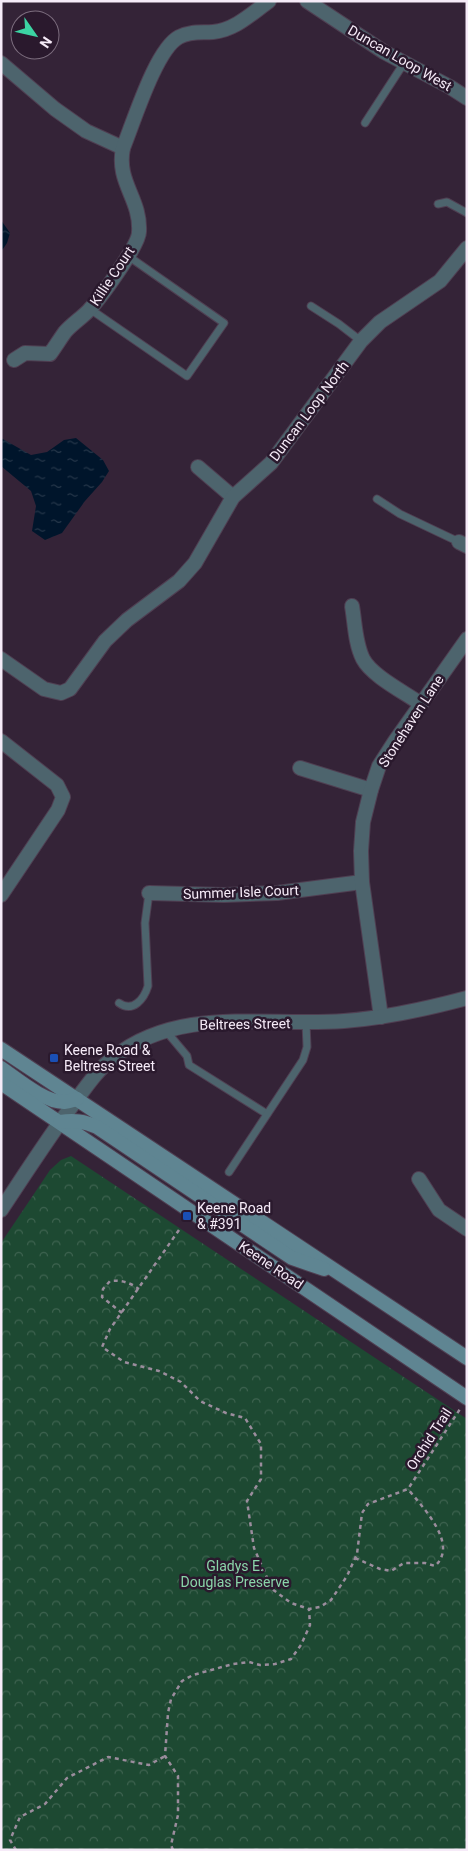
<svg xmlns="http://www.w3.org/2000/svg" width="468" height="1851" viewBox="0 0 468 1851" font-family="Roboto,sans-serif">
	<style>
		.park { fill: url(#park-crowns) }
		.water { fill: url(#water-ripples) }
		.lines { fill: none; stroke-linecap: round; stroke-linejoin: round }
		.service-casing { stroke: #4f3f52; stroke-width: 9 }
		.minor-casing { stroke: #4f3f52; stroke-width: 16 }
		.tertiary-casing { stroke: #4f3f52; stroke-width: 16 }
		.secondary-casing { stroke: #4f3f52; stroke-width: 16 }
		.path { stroke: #9b8d9d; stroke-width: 2.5; stroke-dasharray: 4 4; stroke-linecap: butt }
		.service { stroke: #4d646d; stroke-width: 7 }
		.minor { stroke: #4d646d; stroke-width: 14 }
		.tertiary { stroke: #4d646d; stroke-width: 14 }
		.secondary { stroke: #5f8592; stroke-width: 14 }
		.transit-dot { fill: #1a4fb4; stroke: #2a192d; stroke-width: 2 }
		.labels { text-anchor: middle; stroke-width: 5; stroke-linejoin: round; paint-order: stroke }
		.street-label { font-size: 14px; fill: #f6ebf8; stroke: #2a192d }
		.poi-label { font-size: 14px; fill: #f6ebf8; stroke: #2a192d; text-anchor: start }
		.park-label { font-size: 14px; fill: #8ad5a9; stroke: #2a192d }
	</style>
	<defs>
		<pattern id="park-crowns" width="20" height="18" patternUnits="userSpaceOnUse" patternTransform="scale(1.25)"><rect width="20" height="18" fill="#1d4932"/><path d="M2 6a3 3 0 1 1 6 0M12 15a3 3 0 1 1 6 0" fill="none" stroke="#3e6350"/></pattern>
		<pattern id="water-ripples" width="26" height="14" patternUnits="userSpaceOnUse" patternTransform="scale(1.25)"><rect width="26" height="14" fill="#00152b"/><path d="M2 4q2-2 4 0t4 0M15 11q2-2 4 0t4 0" fill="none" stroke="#26374a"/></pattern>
	</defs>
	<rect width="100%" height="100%" fill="#342337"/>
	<!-- park -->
	<polygon class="park" points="71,1156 467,1419 467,1850 1,1850 1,1243 50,1170 61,1160"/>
	<!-- water -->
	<g class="water">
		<polygon points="1,220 10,233 7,243 1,252"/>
		<polygon points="1,438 31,455 47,452 64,440 76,438 103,460 109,471 102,482 85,501 62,533 45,540 32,531 36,506 31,491 1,466"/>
	</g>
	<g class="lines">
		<defs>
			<g id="service">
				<polyline points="365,123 404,63"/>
				<polyline points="438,204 447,202 467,213"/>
				<polyline points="311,306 339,324 361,341"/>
				<polyline points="90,309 187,376 224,323 128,256"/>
				<polyline points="377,499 400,514 459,542"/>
				<path d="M119,1003C133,1013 144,999 148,986L145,923L149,893"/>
				<polyline points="166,1031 187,1056 189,1065 267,1114"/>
				<polyline points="229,1172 303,1060 307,1047 306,1023"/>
			</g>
			<g id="minor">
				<polyline points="307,1 384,52 450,87 467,98"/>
				<polyline points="1,63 55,109 86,131 123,148"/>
				<path d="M14,360L25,353L50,354C55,347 60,339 65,332C73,323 83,317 90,309C101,297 139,245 139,232C141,198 116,183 123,148C134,121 156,49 179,37C190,31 202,33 213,32C235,30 251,14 269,1"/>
				<polyline points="198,467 233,497"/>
				<polyline points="459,542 467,546"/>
				<path d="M352,606C355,623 355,643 363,659C372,676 404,692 421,704"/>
				<polyline points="1,659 44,689 61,693 70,689 105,641 127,620 179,581 195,563 233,497 271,463 361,341 380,322 440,281 467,248"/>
				<polyline points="1,741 57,785 63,797 58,810 1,895"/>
				<polyline points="300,768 371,790"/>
				<polyline points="149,893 224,895 277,893 362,882"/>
				<polyline points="381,1017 362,882 361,851 363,822 371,790 379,766 395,741 467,639"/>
				<polyline points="419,1179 439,1210 467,1229"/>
			</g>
			<path id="tertiary" d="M1,1210C25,1174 48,1138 74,1103C86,1087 97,1070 113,1058C179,1005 266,1027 344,1021C386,1018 426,1009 467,998"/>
			<g id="secondary">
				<polyline points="1,1049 467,1358"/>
				<path d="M1,1068C17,1079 45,1103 65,1102C69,1102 73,1100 77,1099"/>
				<polyline points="1,1083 467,1398"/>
				<path d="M60,1122C74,1120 84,1121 97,1127L292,1258L324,1269"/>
			</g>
		</defs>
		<!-- service casing -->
		<use href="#service" class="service-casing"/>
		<!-- minor casing -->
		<use href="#minor" class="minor-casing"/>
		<!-- tertiary casing -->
		<use href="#tertiary" class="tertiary-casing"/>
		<!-- secondary casing -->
		<use href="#secondary" class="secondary-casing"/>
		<!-- path -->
		<g class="path">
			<polyline points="179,1230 110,1329 102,1347 124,1362 159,1371 181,1382 200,1401 226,1413 245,1418 261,1444 261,1479 247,1501 254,1548 272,1589 291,1603 309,1609 320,1607 331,1600 347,1576 357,1554 362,1513 368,1504 408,1489 460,1409"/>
			<path d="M122,1313L102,1297L103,1289L110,1281C121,1280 129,1282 139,1289"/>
			<path d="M355,1558L380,1569L391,1571L404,1563H425L435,1566C459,1544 423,1508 408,1489"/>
			<polyline points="16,1850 10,1840 20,1817 45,1804 67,1778 108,1757 149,1765 165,1756"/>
			<polyline points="173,1850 171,1845 178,1815 178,1776 165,1756 168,1713 171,1699 182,1681 193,1675 233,1664 249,1662 260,1665 275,1664 291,1659 301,1645 310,1625 309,1609"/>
		</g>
		<!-- service -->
		<use href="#service" class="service"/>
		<!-- minor -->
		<use href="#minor" class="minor"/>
		<!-- tertiary -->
		<use href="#tertiary" class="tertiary"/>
		<!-- secondary -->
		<use href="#secondary" class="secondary"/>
	</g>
	<!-- markers -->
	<g class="transit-dot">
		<rect x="49" y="1053" width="10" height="10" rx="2.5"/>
		<rect x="182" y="1211" width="10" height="10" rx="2.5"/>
	</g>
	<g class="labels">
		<!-- street labels -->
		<g class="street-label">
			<text transform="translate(400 58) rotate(30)" y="5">Duncan Loop West</text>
			<text transform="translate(112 276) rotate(-56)" y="5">Killie Court</text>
			<text transform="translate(309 411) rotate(-53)" y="5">Duncan Loop North</text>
			<text transform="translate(411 721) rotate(-57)" y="5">Stonehaven Lane</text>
			<text transform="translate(241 892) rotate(-2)" y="5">Summer Isle Court</text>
			<text transform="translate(245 1024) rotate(-1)" y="5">Beltrees Street</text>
			<text transform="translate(271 1265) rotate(34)" y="5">Keene Road</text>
			<text transform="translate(429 1439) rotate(-57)" y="5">Orchid Trail</text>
		</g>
		<!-- poi labels -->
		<g class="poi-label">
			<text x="64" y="1055">Keene Road &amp;<tspan x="64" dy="16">Beltress Street</tspan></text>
			<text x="197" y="1213">Keene Road<tspan x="197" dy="16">&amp; #391</tspan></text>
		</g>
		<!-- park labels -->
		<g class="park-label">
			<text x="235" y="1571">Gladys E.<tspan x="235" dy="16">Douglas Preserve</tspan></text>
		</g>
	</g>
	<!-- border -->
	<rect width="468" height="1851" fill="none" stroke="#f6ebf8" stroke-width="5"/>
	<!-- north arrow -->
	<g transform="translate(35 35) rotate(124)"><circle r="24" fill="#2a192d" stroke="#7c6d7e"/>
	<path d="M0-4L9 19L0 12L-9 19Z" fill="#3cd4a3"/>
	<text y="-8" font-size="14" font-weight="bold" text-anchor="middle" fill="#f6ebf8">N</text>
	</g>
</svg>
